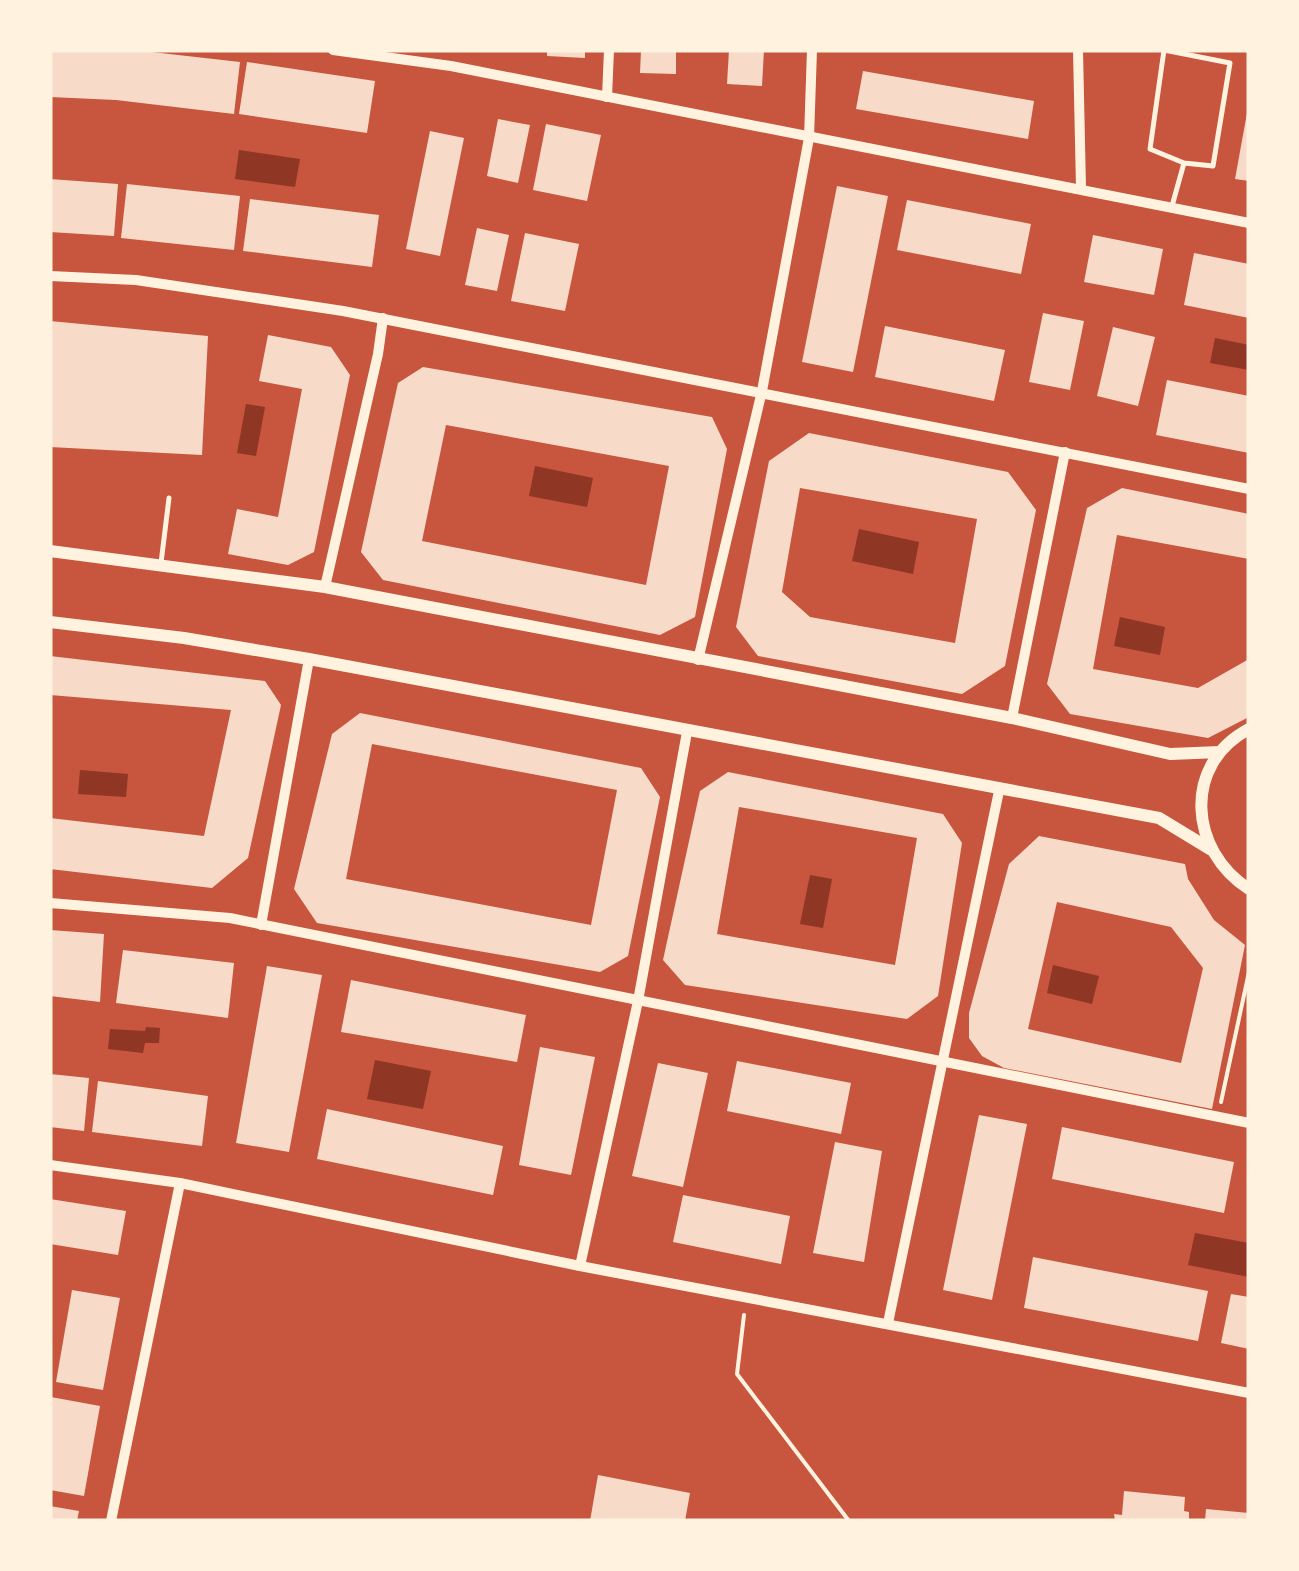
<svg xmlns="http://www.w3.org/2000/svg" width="1299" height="1571" viewBox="0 0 1299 1571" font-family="Mulish,sans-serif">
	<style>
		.water { fill: #8f3625 }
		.building { fill: #f7dbc8; fill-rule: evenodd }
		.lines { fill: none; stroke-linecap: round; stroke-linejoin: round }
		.path { stroke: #fff3e0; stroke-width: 4 }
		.service { stroke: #fff3e0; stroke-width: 5 }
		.minor { stroke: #fff3e0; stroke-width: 10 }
		.tertiary { stroke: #fff3e0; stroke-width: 12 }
	</style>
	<rect width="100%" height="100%" fill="#c8553d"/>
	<!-- water -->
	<g class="water">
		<polygon points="239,150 300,159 295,187 235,179"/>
		<polygon points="1215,338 1249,345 1249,370 1210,363"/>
		<polygon points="246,404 265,407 256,456 237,453"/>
		<polygon points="535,466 593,478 587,507 529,496"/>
		<polygon points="859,529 919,542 913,574 852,561"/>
		<polygon points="1120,617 1165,627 1160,655 1114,646"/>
		<polygon points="80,770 128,774 126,797 78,794"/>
		<polygon points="810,875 832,879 823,928 800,924"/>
		<polygon points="1053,965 1099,976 1092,1004 1047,993"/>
		<polygon points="146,1027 160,1028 159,1043 145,1043 143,1053 108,1049 110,1029 145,1031"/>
		<polygon points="375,1060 431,1071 423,1109 367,1099"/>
		<polygon points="1195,1233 1249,1243 1249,1277 1188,1265"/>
	</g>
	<!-- building -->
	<g class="building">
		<polygon points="50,50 134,50 240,62 234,114 116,100 50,97"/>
		<polygon points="547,50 585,50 585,58 547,56"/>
		<polygon points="641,50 676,50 676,74 640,73"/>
		<polygon points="729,50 764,50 762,86 727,84"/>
		<polygon points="247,62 375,81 367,133 239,114"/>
		<polygon points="863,71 1034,101 1028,139 856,109"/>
		<polygon points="1247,113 1249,113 1249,181 1235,179"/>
		<polygon points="498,119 530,125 518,183 487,176"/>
		<polygon points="546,124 601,135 587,201 533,190"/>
		<polygon points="430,131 464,138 440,256 406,249"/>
		<polygon points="50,179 118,184 114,236 50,232"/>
		<polygon points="127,184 240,196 234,250 121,238"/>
		<polygon points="837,186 888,196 853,372 802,362"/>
		<polygon points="250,199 379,215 372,267 243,251"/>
		<polygon points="907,200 1031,224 1021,274 897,250"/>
		<polygon points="477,228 509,235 497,291 465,285"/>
		<polygon points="525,233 579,244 565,311 511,301"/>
		<polygon points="1093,235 1163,249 1154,295 1084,282"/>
		<polygon points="1194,253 1249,264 1249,318 1184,305"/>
		<polygon points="1043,313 1084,321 1070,390 1029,382"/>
		<polygon points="50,321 208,336 202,455 50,447"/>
		<polygon points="885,326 1005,350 994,401 875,377"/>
		<polygon points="1113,327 1155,337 1138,406 1097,396"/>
		<polygon points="268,335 331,347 350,375 314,552 288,565 228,554 237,509 278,517 302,389 259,381"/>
		<path d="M423,367L712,417L727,449L695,617L660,635L383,580L361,552L398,383ZM446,425L669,466L646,585L422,541Z"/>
		<polygon points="1167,380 1249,396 1249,453 1156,435"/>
		<path d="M809,433L1008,472L1036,510L1005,666L962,694L758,656L736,627L769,461ZM800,488L977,519L955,643L810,617L782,592Z"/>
		<polygon points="1122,488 1249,514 1249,559 1117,535 1093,669 1198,688 1249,659 1249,717 1208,738 1070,714 1047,684 1087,508"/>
		<polygon points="50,656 265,681 281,705 248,858 212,888 50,869 50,818 204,836 231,710 50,695"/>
		<path d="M360,713L641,768L660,797L628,956L600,972L317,923L294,889L332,734ZM372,744L617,790L591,925L346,879Z"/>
		<path d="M728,772L943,814L962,843L938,996L907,1019L685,985L663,960L700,791ZM739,807L917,838L895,965L717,934Z"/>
		<path d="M1039,836L1185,864L1188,879L1214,920L1245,945L1212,1109L1004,1068L982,1056L969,1038V1013L1009,864ZM1057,902L1171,927L1203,968L1181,1063L1028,1029Z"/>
		<polygon points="50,930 104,934 100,1002 50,996"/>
		<polygon points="123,950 234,963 228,1018 116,1003"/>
		<polygon points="267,966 322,975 289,1152 236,1143"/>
		<polygon points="351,980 526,1015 517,1062 341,1032"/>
		<polygon points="540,1047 595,1057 571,1175 519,1165"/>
		<polygon points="737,1061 851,1083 841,1134 727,1111"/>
		<polygon points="658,1063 708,1073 683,1187 632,1176"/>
		<polygon points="50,1074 89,1078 84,1131 50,1127"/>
		<polygon points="98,1081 208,1096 202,1146 92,1132"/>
		<polygon points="327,1109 503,1146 493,1195 317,1159"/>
		<polygon points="979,1115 1027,1124 992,1300 943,1290"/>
		<polygon points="1062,1127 1234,1162 1224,1213 1052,1179"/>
		<polygon points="835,1142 882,1151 864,1262 813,1253"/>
		<polygon points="683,1195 790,1216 781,1264 673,1242"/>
		<polygon points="50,1199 126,1211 118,1255 50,1244"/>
		<polygon points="1033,1257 1208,1291 1198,1341 1024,1308"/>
		<polygon points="72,1290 120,1298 103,1390 56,1382"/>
		<polygon points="1231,1294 1249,1297 1249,1349 1221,1343"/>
		<polygon points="51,1397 100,1406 84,1496 50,1490"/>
		<polygon points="598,1475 690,1493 685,1521 590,1521"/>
		<polygon points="1124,1491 1185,1497 1184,1511 1189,1512 1189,1521 1115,1521 1114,1514 1122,1515"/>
		<polygon points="50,1506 79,1511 77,1521 50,1521"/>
		<polygon points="1206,1509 1249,1513 1249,1521 1205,1521"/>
	</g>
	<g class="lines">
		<!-- path -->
		<g class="path">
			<polyline points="1221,1102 1249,972"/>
			<polyline points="744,1315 737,1374 849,1521"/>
		</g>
		<!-- service -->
		<g class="service">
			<polyline points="1172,206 1184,163 1213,166 1230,63 1164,50 1150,149 1184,163"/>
			<polyline points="161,563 169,498"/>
		</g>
		<!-- minor -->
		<g class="minor">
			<polyline points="333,50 451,66 1249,223"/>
			<polyline points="1078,50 1081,188"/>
			<polyline points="607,97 609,50"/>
			<polyline points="50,276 136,280 343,311 1249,489"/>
			<polyline points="325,587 378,354 383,318"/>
			<polyline points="698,660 762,391 809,138 812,50"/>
			<polyline points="1012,718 1065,452"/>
			<polyline points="50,903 230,918 1249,1123"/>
			<polyline points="261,925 309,659"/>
			<polyline points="50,1165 180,1183 580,1266 1249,1393"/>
			<polyline points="580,1266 638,1001 687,732"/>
			<polyline points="888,1323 999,791"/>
			<polyline points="111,1521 180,1183"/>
		</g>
		<!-- tertiary -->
		<g class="tertiary">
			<polyline points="50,551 325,587 1012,718 1170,754 1220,752"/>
			<polyline points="50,622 184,638 309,659 1159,818 1210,849"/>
			<path d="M1249,729C1182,764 1189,851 1249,889"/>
		</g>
	</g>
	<!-- border -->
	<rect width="1299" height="1571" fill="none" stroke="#fff3e0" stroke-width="105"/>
</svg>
